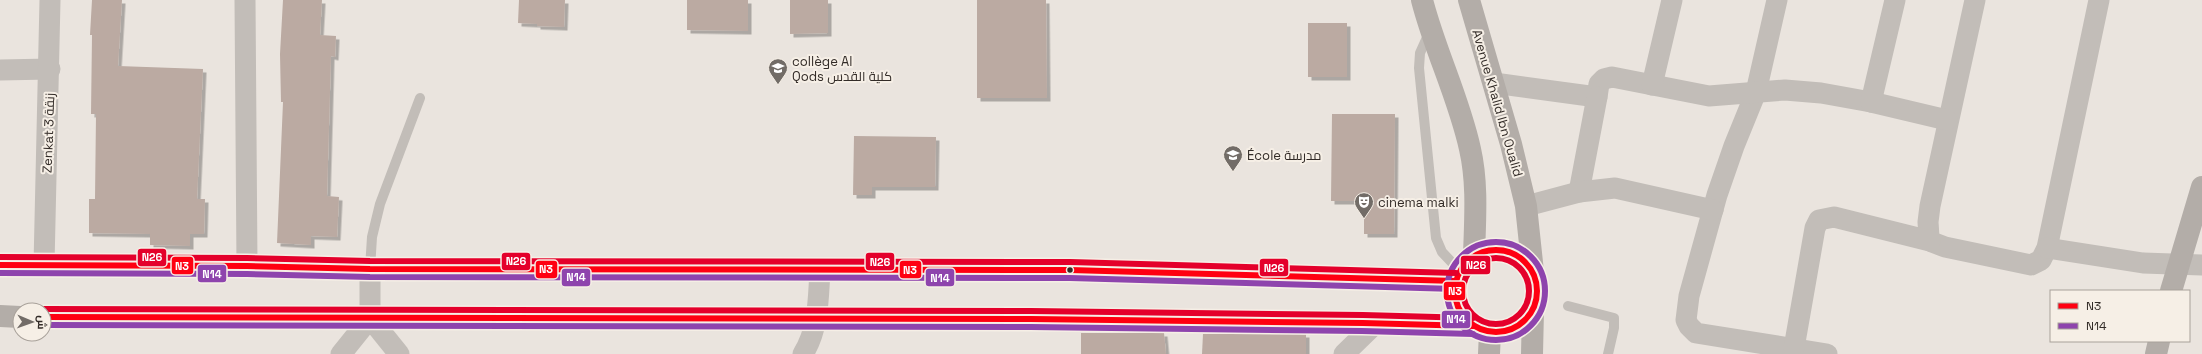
<svg xmlns="http://www.w3.org/2000/svg" width="2202" height="354" viewBox="0 0 2202 354" font-family="'Space Grotesk',Cairo,sans-serif">
	<style>
		.building { fill: #bbaaa2; filter: url(#shadow) }
		.lines { fill: none; stroke-linecap: round; stroke-linejoin: round }
		.lane { stroke: #c2bdb8; stroke-width: 10 }
		.street { stroke: #c2bdb8; stroke-width: 21 }
		.secondary { stroke: #b3ada8; stroke-width: 22 }
		.bus-1-casing { stroke: #f6efe6; stroke-width: 9 }
		.bus-2-casing { stroke: #f6efe6; stroke-width: 9 }
		.bus-3-casing { stroke: #f6efe6; stroke-width: 9 }
		.bus-1 { stroke: #f01; stroke-width: 6 }
		.bus-2 { stroke: #8e44ad; stroke-width: 6 }
		.bus-3 { stroke: #e4002b; stroke-width: 6 }
		.bus-dot { fill: #322b27; stroke: #f6efe6; stroke-width: 1.5 }
		.labels { text-anchor: middle; stroke-width: 4; stroke-linejoin: round; paint-order: stroke }
		.poi-label { font-size: 13px; fill: #322b27; stroke: #f6efe6; text-anchor: start }
		.street-label { font-size: 13px; fill: #322b27; stroke: #f6efe6 }
		.line-badge { stroke: #f6efe6; stroke-width: 1.5 }
		.badge-label { font-size: 11px; text-anchor: middle; font-weight: bold; fill: #fff }
	</style>
	<defs>
		<filter id="shadow"><feDropShadow dx="3.5" dy="3.5" stdDeviation="0" flood-color="#0004"/></filter>
	</defs>
	<rect width="100%" height="100%" fill="#eae4de"/>
	<!-- building -->
	<g class="building">
		<polygon points="92,0 122,0 118,66 203,69 197,199 205,199 204,234 190,234 190,246 150,245 150,234 89,233 89,199 95,199 96,114 91,114 92,35 90,35"/>
		<polygon points="283,0 322,0 320,35 336,36 335,57 331,56 327,196 339,197 337,237 311,236 311,245 277,243 283,102 281,102 280,54"/>
		<polygon points="519,0 565,0 564,27 537,26 537,24 518,23"/>
		<polygon points="687,0 748,0 748,31 687,30"/>
		<polygon points="790,0 828,0 828,33 790,34"/>
		<polygon points="977,0 1046,0 1047,98 977,98"/>
		<rect x="1308" y="23" width="39" height="54"/>
		<polygon points="1332,114 1395,114 1394,234 1364,234 1364,201 1331,201"/>
		<polygon points="854,136 936,137 935,187 872,187 872,195 853,195"/>
		<polygon points="1081,333 1164,333 1166,354 1081,354"/>
		<polygon points="1203,334 1306,334 1306,354 1202,354"/>
	</g>
	<g class="lines">
		<!-- lane -->
		<g class="lane">
			<polyline points="1429,33 1420,53 1419,68 1436,238 1442,252 1460,271"/>
			<polyline points="370,269 372,237 380,204 420,98"/>
			<polyline points="1568,306 1614,318 1614,328 1608,354"/>
		</g>
		<!-- street -->
		<g class="street">
			<polyline points="245,0 247,266"/>
			<polyline points="1777,0 1756,92 1734,146 1717,195 1689,296 1686,320 1689,326 1696,333 1827,354"/>
			<polyline points="1975,0 1930,206 1928,222 1929,237 1932,242 1945,247 2031,265 2041,260 2047,248 2099,0"/>
			<polyline points="0,70 50,69"/>
			<polyline points="1494,83 1597,97 1599,84 1604,79 1612,77 1709,96 1785,90 1821,93 1871,102 1947,120"/>
			<polyline points="1652,85 1672,0"/>
			<polyline points="1871,102 1895,0"/>
			<polyline points="1579,192 1597,97"/>
			<polyline points="1526,206 1579,192 1615,188 1713,210"/>
			<polyline points="2047,248 2143,263 2202,265"/>
			<polyline points="44,265 50,0"/>
			<polyline points="370,318 399,354"/>
			<polyline points="1794,348 1815,228 1819,220 1834,217 1930,241"/>
			<polyline points="341,354 370,318 370,269"/>
			<path d="M803,354C819,328 818,300 820,271"/>
			<polyline points="1344,354 1377,322"/>
		</g>
		<!-- secondary -->
		<g class="secondary">
			<path d="M1422,0C1435,51 1459,98 1470,149C1478,184 1475,220 1474,256"/>
			<polyline points="1469,0 1511,144 1526,206 1533,272"/>
			<circle cx="1496" cy="291" r="41"/>
			<polyline points="0,265 247,266 370,269 1070,270 1456,281"/>
			<polyline points="2171,291 2202,187"/>
			<polyline points="0,316 20,317"/>
			<path d="M44,317L1031,319C1178,323 1326,319 1473,326"/>
			<polyline points="1489,354 1490,332"/>
			<polyline points="1532,354 1533,310"/>
			<polyline points="2156,354 2159,341"/>
		</g>
		<defs>
			<g id="bus-1">
				<circle cx="1496" cy="291" r="41"/>
				<polyline points="0,265 247,266 370,269 1070,270 1456,281"/>
				<polyline points="44,317 1031,319 1363,323 1473,326"/>
			</g>
			<g id="bus-2">
				<circle cx="1496" cy="291" r="49"/>
				<polyline points="0,273 247,274 370,277 1070,278 1456,289"/>
				<polyline points="44,325 1031,327 1362,331 1473,334"/>
			</g>
			<g id="bus-3">
				<polyline points="0,257 247,258 370,261 1070,262 1456,273"/>
				<circle cx="1496" cy="291" r="33"/>
				<polyline points="44,309 1031,311 1363,315 1473,318"/>
			</g>
		</defs>
		<!-- bus-1 casing -->
		<use href="#bus-1" class="bus-1-casing"/>
		<!-- bus-2 casing -->
		<use href="#bus-2" class="bus-2-casing"/>
		<!-- bus-3 casing -->
		<use href="#bus-3" class="bus-3-casing"/>
		<!-- bus-1 -->
		<use href="#bus-1" class="bus-1"/>
		<!-- bus-2 -->
		<use href="#bus-2" class="bus-2"/>
		<!-- bus-3 -->
		<use href="#bus-3" class="bus-3"/>
	</g>
	<!-- icons -->
	<defs>
		<symbol id="university-pin" viewBox="-11 -11 22 30"><path d="M0 17L-7.5 6A9.5 9.5 0 1 1 7.5 6Z" fill="#726c67" stroke="#f6efe6"/><path d="M0-5L7-2L0 1L-7-2ZM-4 1L0 2.5L4 1V4Q0 6-4 4Z" fill="#fff"/></symbol>
		<symbol id="school-pin" viewBox="-11 -11 22 30"><path d="M0 17L-7.5 6A9.5 9.5 0 1 1 7.5 6Z" fill="#726c67" stroke="#f6efe6"/><path d="M0-5L7-2L0 1L-7-2ZM-4 1L0 2.5L4 1V4Q0 6-4 4Z" fill="#fff"/></symbol>
		<symbol id="theatre-pin" viewBox="-11 -11 22 30"><path d="M0 17L-7.5 6A9.5 9.5 0 1 1 7.5 6Z" fill="#726c67" stroke="#f6efe6"/><path d="M-5-5.5Q0-4 5-5.5V0Q5 5 0 6Q-5 5-5 0ZM-3.3-2.5H-1v1.5H-3.3ZM1-2.5H3.3v1.5H1ZM-2.8 1Q0 5.5 2.8 1Z" fill="#fff"/></symbol>
	</defs>
	<g fill-rule="evenodd">
		<use href="#university-pin" x="767" y="57" width="22" height="30"/>
		<use href="#school-pin" x="1222" y="144" width="22" height="30"/>
		<use href="#theatre-pin" x="1353" y="191" width="22" height="30"/>
	</g>
	<!-- markers -->
	<circle class="bus-dot" cx="1070" cy="270" r="3.5"/>
	<g class="labels">
		<!-- poi labels -->
		<g class="poi-label">
			<text x="792" y="66">collège Al<tspan x="792" dy="15">Qods كلية القدس</tspan></text>
			<text x="1247" y="160">École مدرسة</text>
			<text x="1378" y="207">cinema malki</text>
		</g>
		<!-- street labels -->
		<g class="street-label">
			<text transform="translate(1498 103) rotate(74)" y="5">Avenue Khalid Ibn Oualid</text>
			<text transform="translate(48 133) rotate(-88)" y="5">Zenkat 3 زنقة</text>
		</g>
	</g>
	<g class="line-badge">
		<rect x="137" y="248" width="30" height="19" rx="4" fill="#e4002b"/>
		<rect x="501" y="252" width="30" height="19" rx="4" fill="#e4002b"/>
		<rect x="865" y="252" width="30" height="19" rx="4" fill="#e4002b"/>
		<rect x="1460" y="255" width="31" height="20" rx="4" fill="#e4002b"/>
		<rect x="171" y="256" width="23" height="19" rx="4" fill="#f01"/>
		<rect x="1259" y="258" width="30" height="19" rx="4" fill="#e4002b"/>
		<rect x="535" y="260" width="23" height="19" rx="4" fill="#f01"/>
		<rect x="899" y="260" width="23" height="19" rx="4" fill="#f01"/>
		<rect x="197" y="264" width="30" height="19" rx="4" fill="#8e44ad"/>
		<rect x="561" y="268" width="30" height="19" rx="4" fill="#8e44ad"/>
		<rect x="925" y="268" width="30" height="19" rx="4" fill="#8e44ad"/>
		<rect x="1443" y="281" width="23" height="20" rx="4" fill="#f01"/>
		<rect x="1441" y="310" width="30" height="19" rx="4" fill="#8e44ad"/>
	</g>
	<g class="badge-label">
		<text x="152" y="261">N26</text>
		<text x="516" y="265">N26</text>
		<text x="880" y="266">N26</text>
		<text x="1476" y="269">N26</text>
		<text x="182" y="270">N3</text>
		<text x="1274" y="272">N26</text>
		<text x="546" y="273">N3</text>
		<text x="910" y="274">N3</text>
		<text x="212" y="278">N14</text>
		<text x="576" y="281">N14</text>
		<text x="940" y="282">N14</text>
		<text x="1455" y="295">N3</text>
		<text x="1456" y="323">N14</text>
	</g>
	<!-- legend -->
	<rect x="2050" y="290" width="140" height="52" fill="#f6efe6" stroke="#a8a19a"/>
	<rect x="2058" y="303" width="20" height="6" fill="#ff0011" stroke="#a8a19a"/>
	<text x="2086" y="310" font-size="12" fill="#322b27">N3</text>
	<rect x="2058" y="323" width="20" height="6" fill="#8e44ad" stroke="#a8a19a"/>
	<text x="2086" y="330" font-size="12" fill="#322b27">N14</text>
	<!-- north arrow -->
	<g transform="translate(32 322) rotate(92)"><circle r="19" fill="#f6efe6" stroke="#a8a19a"/>
	<path d="M0-3L7 15L0 10L-7 15Z" fill="#726c67"/>
	<text y="-6" font-size="11" font-weight="bold" text-anchor="middle" fill="#322b27">ش</text>
	</g>
</svg>
